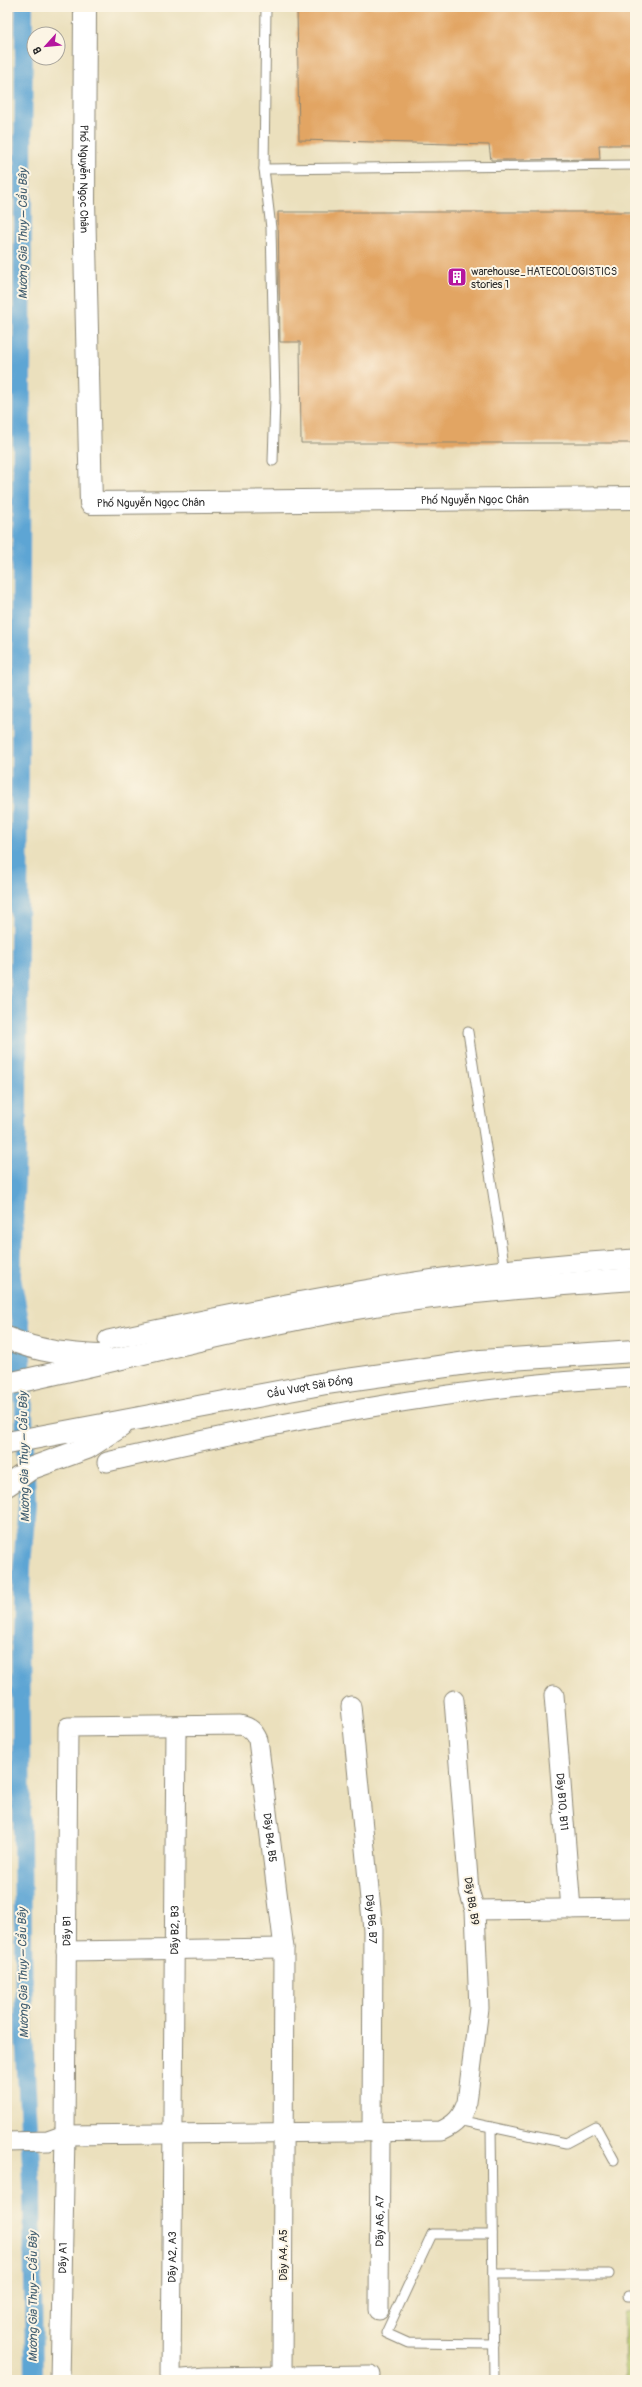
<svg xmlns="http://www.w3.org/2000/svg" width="642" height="2387" viewBox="0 0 642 2387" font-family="Pangolin,sans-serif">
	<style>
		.green { fill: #b7c96c; stroke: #717a4c }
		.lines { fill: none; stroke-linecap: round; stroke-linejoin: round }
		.canal { stroke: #5da5d4; stroke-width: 18 }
		.building { fill: #e2a564 }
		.service-casing { stroke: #8b8674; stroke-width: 11 }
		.minor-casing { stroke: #8b8674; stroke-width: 21 }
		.tertiary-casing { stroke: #8b8674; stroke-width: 24 }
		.trunk-casing { stroke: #8b8674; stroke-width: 24 }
		.service { stroke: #fff; stroke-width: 9 }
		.minor { stroke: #fff; stroke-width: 19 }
		.tertiary { stroke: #fff; stroke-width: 22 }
		.trunk { stroke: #fff; stroke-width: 22 }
		.labels { text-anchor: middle; stroke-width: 4; stroke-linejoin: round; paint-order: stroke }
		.street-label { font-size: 11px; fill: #2b2b2b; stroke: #fcf5e5 }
		.poi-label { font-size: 11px; fill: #2b2b2b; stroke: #fcf5e5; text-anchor: start }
		.water-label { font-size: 12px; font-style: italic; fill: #3f5c6f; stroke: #fcf5e5 }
	</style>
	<rect width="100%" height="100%" fill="#fcf5e5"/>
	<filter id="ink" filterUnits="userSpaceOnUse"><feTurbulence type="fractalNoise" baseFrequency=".025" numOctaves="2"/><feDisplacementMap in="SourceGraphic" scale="8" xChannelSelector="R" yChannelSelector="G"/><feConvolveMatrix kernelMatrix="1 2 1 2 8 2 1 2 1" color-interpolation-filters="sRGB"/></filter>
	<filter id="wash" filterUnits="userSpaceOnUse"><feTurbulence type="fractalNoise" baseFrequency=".012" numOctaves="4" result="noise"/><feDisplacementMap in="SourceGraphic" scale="16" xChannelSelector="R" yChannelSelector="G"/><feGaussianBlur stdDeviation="0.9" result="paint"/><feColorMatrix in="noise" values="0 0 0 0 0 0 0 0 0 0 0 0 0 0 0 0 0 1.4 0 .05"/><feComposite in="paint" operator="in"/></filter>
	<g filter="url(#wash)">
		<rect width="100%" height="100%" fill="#ebe0bd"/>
		<!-- green -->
		<polygon class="green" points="635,2311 635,2380 625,2380 624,2312"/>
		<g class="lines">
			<!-- canal -->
			<polyline class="canal" points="24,7 18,1122 12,1278 21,1326 27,1504 22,1567 20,1634 24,2034 32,2183 34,2380"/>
		</g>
		<g id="blocks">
			<!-- building -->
			<g class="building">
				<polygon points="297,7 635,7 635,145 599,145 600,159 516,160 491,160 489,145 299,140"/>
				<polygon points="278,212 635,212 635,443 301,443 300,342 280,342"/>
			</g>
		</g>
	</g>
	<g filter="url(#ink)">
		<use href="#blocks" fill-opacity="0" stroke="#8b8674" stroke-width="1"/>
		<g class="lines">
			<defs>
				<g id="service">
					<polyline points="266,7 264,169 271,228 275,398 273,461"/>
					<polyline points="264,169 635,165"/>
					<polyline points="468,1032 505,1270"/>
					<polyline points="458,2120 566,2143 596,2127 614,2160"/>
					<polyline points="491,2127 494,2380"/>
					<polyline points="492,2234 432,2234 386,2333 408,2343 494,2344"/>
					<polyline points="493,2274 609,2274"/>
					<polyline points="628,2296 635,2296"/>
				</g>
				<g id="minor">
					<path d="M108,1340C282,1303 457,1268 635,1259"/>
					<path d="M107,1462C281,1422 456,1385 635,1377"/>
					<path id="s1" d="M554,1695L571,1909"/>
					<path id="s2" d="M351,1706L373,1930L372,2132"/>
					<polyline points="475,1910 635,1908"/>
					<polyline points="66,1951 284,1948"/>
					<path d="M7,2142L48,2141L65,2135L441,2131C456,2124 462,2117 467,2102L479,2008L475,1910L469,1891L454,1700"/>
					<path id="s3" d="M379,2310L380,2131"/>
					<path id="s4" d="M60,2380L65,2135L68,1727L240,1725C250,1727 254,1731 258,1740L284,1948L282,2376"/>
					<path id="s5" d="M171,2380L176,1726"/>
					<polyline points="173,2380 205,2377 371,2375"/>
				</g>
				<g id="tertiary">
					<path id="s6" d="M85,7L84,201L91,503L635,498"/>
				</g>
				<g id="trunk">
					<path d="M7,1338C39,1352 66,1354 101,1356"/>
					<path d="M7,1384C110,1362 213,1335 317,1315C422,1295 528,1286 635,1279"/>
					<path id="s7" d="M7,1443L326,1383L481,1361L635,1351"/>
					<polyline points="7,1485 32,1468 87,1448 121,1426"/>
				</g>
			</defs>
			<!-- service casing -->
			<use href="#service" class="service-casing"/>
			<!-- minor casing -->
			<use href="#minor" class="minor-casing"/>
			<!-- tertiary casing -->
			<use href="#tertiary" class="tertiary-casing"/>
			<!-- trunk casing -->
			<use href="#trunk" class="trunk-casing"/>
			<!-- service -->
			<use href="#service" class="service"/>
			<!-- minor -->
			<use href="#minor" class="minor"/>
			<!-- tertiary -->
			<use href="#tertiary" class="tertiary"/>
			<!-- trunk -->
			<use href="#trunk" class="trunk"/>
		</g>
	</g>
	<!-- icons -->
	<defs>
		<symbol id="building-square" viewBox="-11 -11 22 22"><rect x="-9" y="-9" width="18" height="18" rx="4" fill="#b5179e" stroke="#fcf5e5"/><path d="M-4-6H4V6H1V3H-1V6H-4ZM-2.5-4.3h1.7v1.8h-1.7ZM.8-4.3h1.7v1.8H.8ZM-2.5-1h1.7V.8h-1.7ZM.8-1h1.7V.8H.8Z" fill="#fff"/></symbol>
	</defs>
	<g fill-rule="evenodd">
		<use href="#building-square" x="446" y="266" width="22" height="22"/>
	</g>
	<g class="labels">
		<!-- street labels -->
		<g class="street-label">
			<text dy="4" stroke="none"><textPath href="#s6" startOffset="172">Phố Nguyễn Ngọc Chân</textPath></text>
			<text dy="4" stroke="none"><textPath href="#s6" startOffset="880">Phố Nguyễn Ngọc Chân</textPath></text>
			<text dy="4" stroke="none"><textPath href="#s6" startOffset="556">Phố Nguyễn Ngọc Chân</textPath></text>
			<text dy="4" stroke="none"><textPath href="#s7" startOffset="308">Cầu Vượt Sài Đồng</textPath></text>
			<text dy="4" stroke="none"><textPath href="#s1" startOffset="107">Dãy B10, B11</textPath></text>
			<text dy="4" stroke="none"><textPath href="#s4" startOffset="948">Dãy B4, B5</textPath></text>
			<text transform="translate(472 1901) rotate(81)" y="4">Dãy B8, B9</text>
			<text dy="4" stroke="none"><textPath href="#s2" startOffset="214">Dãy B6, B7</textPath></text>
			<text dy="4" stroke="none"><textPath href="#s5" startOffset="450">Dãy B2, B3</textPath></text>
			<text dy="4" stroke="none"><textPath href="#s4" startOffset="449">Dãy B1</textPath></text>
			<text dy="4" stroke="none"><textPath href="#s3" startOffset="89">Dãy A6, A7</textPath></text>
			<text transform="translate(283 2255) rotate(-90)" y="4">Dãy A4, A5</text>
			<text dy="4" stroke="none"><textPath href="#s5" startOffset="123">Dãy A2, A3</textPath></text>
			<text dy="4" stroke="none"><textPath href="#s4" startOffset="122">Dãy A1</textPath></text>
		</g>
		<!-- poi labels -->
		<g class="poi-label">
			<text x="471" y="275">warehouse_HATECOLOGISTICS<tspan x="471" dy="13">stories 1</tspan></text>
		</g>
		<!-- water labels -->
		<g class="water-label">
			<text transform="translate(23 234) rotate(-90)" y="4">Mương Gia Thụy – Cầu Bây</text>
			<text transform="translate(24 1457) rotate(-91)" y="4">Mương Gia Thụy – Cầu Bây</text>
			<text transform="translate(23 1973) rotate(-91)" y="4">Mương Gia Thụy – Cầu Bây</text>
			<text transform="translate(33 2297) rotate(-90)" y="4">Mương Gia Thụy – Cầu Bây</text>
		</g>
	</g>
	<!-- margin -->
	<rect width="642" height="2387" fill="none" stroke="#fcf5e5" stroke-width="24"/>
	<!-- north arrow -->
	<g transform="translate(46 46) rotate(243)"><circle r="19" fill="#fcf5e5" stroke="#a8a49b"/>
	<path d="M0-3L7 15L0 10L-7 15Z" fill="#b5179e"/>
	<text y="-6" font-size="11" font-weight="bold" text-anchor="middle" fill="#2b2b2b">B</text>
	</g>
</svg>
